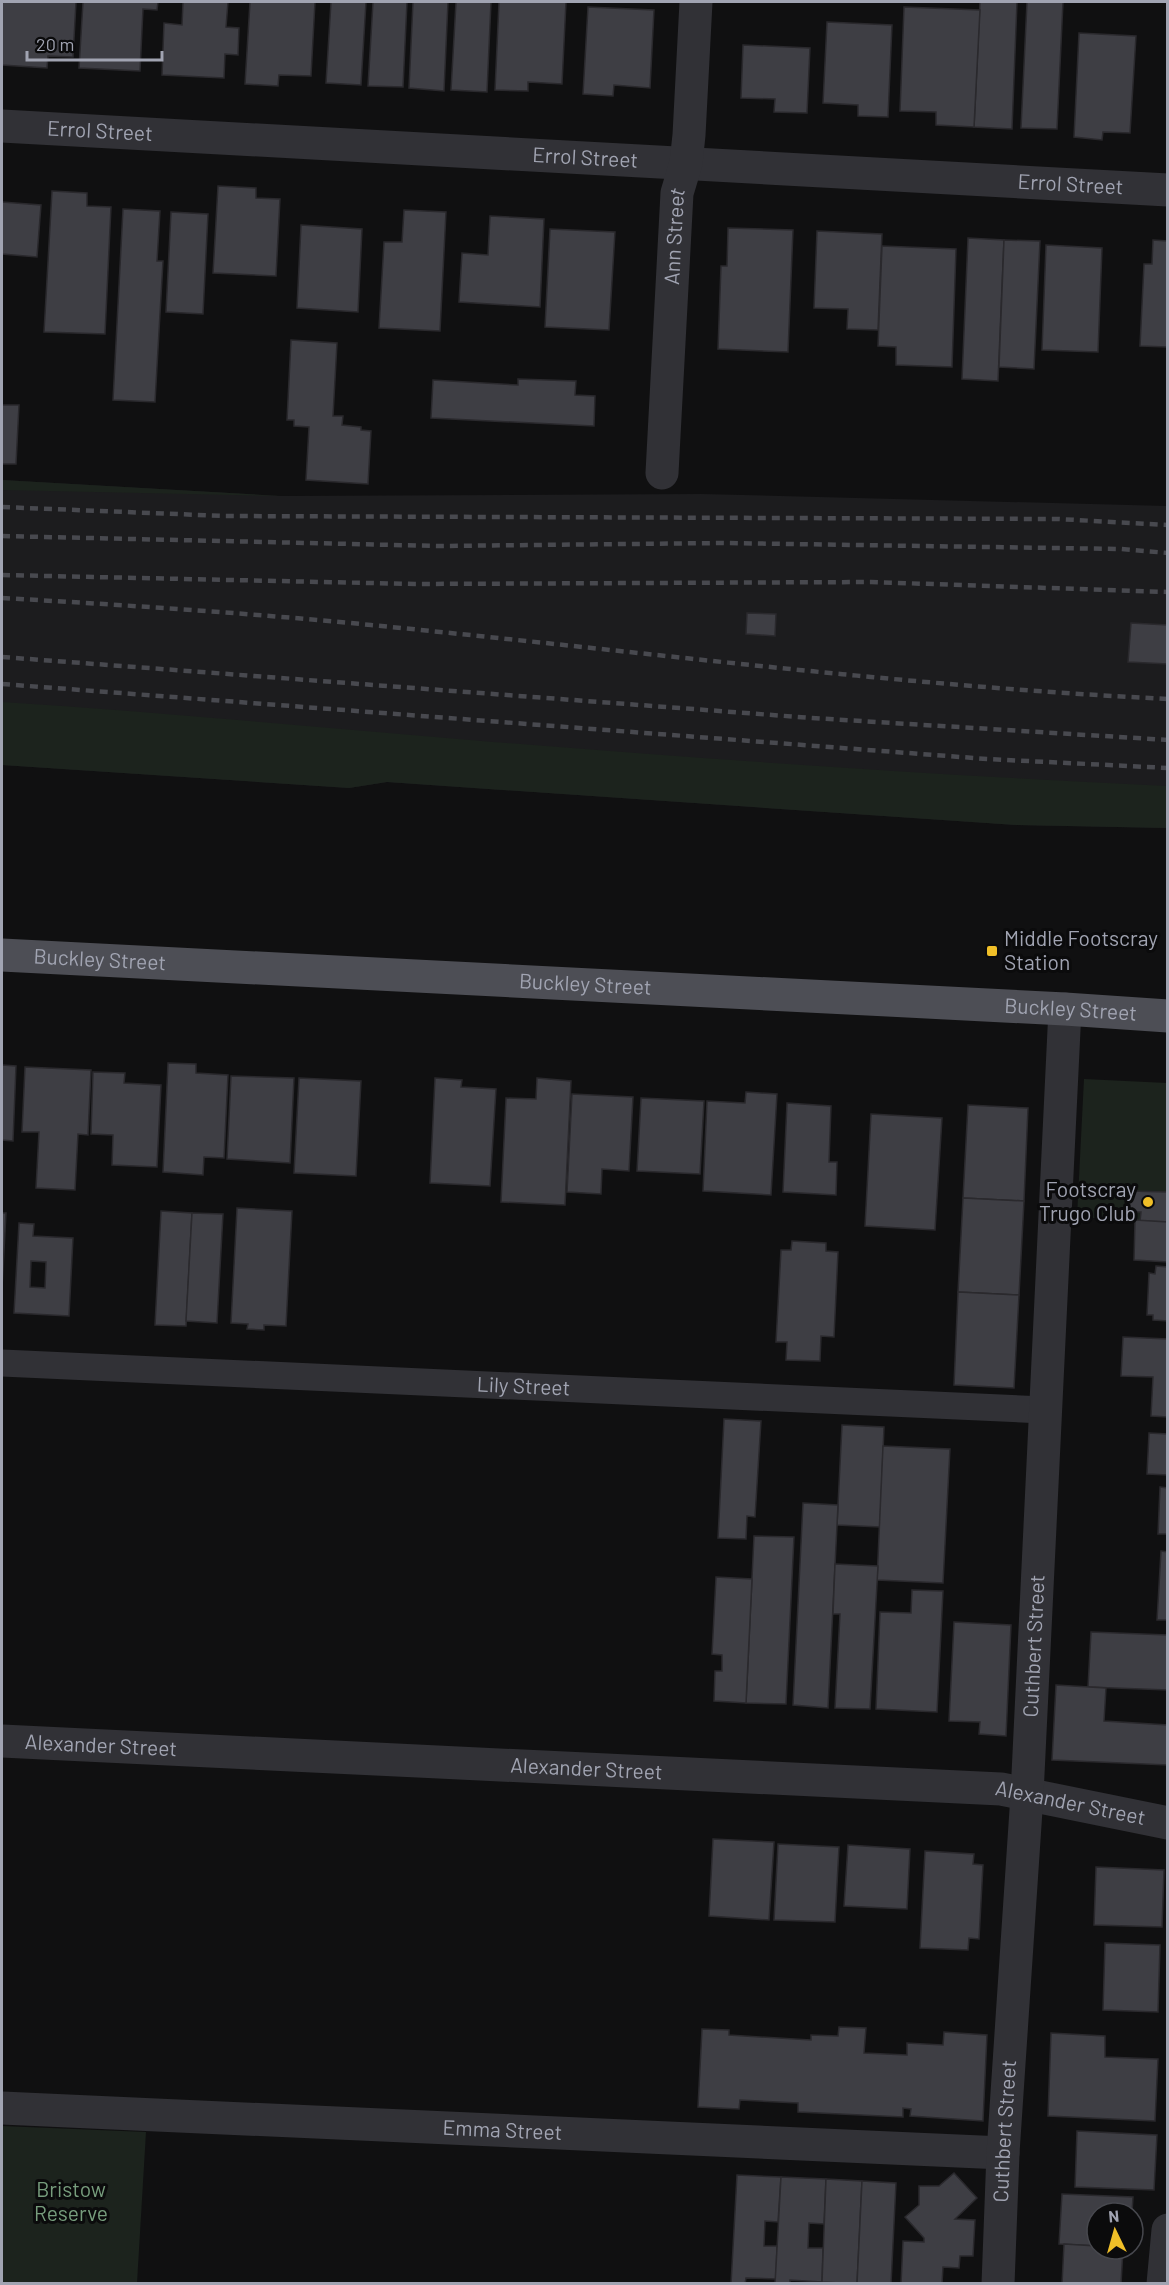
<svg xmlns="http://www.w3.org/2000/svg" width="1169" height="2285" viewBox="0 0 1169 2285" font-family="Barlow,sans-serif">
	<style>
		.built { fill: #1c1c1e }
		.green { fill: #1c231d }
		.building { fill: #3e3e44; stroke: #2a292d; stroke-width: 1.5; fill-rule: evenodd }
		.lines { fill: none; stroke-linecap: round; stroke-linejoin: round }
		.service { stroke: #313136; stroke-width: 27 }
		.minor { stroke: #313136; stroke-width: 33 }
		.primary { stroke: #4d4e55; stroke-width: 33 }
		.rail { stroke: #48494f; stroke-width: 4.5; stroke-dasharray: 8 6; stroke-linecap: butt }
		.poi-dot { fill: #f0bf28; stroke: #0b0b0c; stroke-width: 2 }
		.labels { text-anchor: middle; stroke-width: 6; stroke-linejoin: round; paint-order: stroke }
		.street-label { font-size: 21px; fill: #a1a4b2; stroke: #0b0b0c }
		.poi-label { font-size: 21px; fill: #a1a4b2; stroke: #0b0b0c; text-anchor: start }
		.park-label { font-size: 21px; fill: #779d7d; stroke: #0b0b0c }
	</style>
	<rect width="100%" height="100%" fill="#101011"/>
	<!-- built -->
	<polygon class="built" points="2,480 281,496 701,494 1167,506 1167,828 1016,825 387,782 349,788 2,765"/>
	<!-- green -->
	<g class="green">
		<polygon points="2,480 281,496 2,490"/>
		<path d="M2,702C158,712 314,727 470,740C702,759 935,775 1167,786V828L1016,825L387,782L349,788L2,765Z"/>
		<polygon points="1084,1079 1167,1083 1167,1222 1077,1217"/>
		<polygon points="2,2126 146,2132 137,2283 2,2283"/>
	</g>
	<!-- building -->
	<g class="building">
		<polygon points="2,2 76,2 73,57 48,56 47,68 2,65"/>
		<polygon points="83,2 158,2 157,10 143,9 140,71 79,68"/>
		<polygon points="183,2 228,2 226,27 239,28 238,55 225,54 224,78 162,75 164,23 182,25"/>
		<polygon points="250,2 315,2 311,76 279,75 278,86 245,84"/>
		<polygon points="331,2 366,2 361,85 326,83"/>
		<polygon points="373,2 407,2 403,87 368,86"/>
		<polygon points="413,2 448,2 444,91 409,88"/>
		<polygon points="456,2 491,2 487,92 451,90"/>
		<polygon points="499,2 566,2 562,84 528,82 528,91 495,90"/>
		<polygon points="980,2 1017,2 1012,129 974,127"/>
		<polygon points="1027,2 1063,2 1057,129 1021,128"/>
		<polygon points="588,7 654,10 650,88 614,85 613,96 583,94"/>
		<polygon points="904,7 980,10 974,127 936,125 936,112 900,111"/>
		<polygon points="827,22 892,25 888,117 858,116 858,105 823,103"/>
		<polygon points="1079,33 1136,36 1130,133 1103,132 1102,140 1074,137"/>
		<polygon points="743,45 810,48 807,113 774,112 775,99 741,98"/>
		<polygon points="218,186 256,188 256,198 280,199 276,276 213,273"/>
		<polygon points="52,191 87,193 87,206 111,207 105,334 44,332"/>
		<polygon points="2,202 41,205 37,257 2,254"/>
		<polygon points="123,209 160,211 157,261 163,261 155,402 113,400"/>
		<polygon points="404,210 446,212 440,331 379,328 384,242 402,242"/>
		<polygon points="171,212 208,214 203,314 166,312"/>
		<polygon points="490,216 544,219 540,307 459,302 462,253 488,255"/>
		<polygon points="301,225 362,229 358,312 297,308"/>
		<polygon points="728,228 793,230 788,352 718,349 721,266 727,266"/>
		<polygon points="550,229 615,232 609,330 545,327"/>
		<polygon points="817,231 882,234 878,330 847,329 848,309 814,308"/>
		<polygon points="968,238 1004,240 998,381 962,379"/>
		<polygon points="1004,240 1040,241 1034,369 999,367"/>
		<polygon points="1153,240 1168,241 1168,347 1140,346 1144,264 1152,264"/>
		<polygon points="1046,245 1102,248 1098,352 1042,350"/>
		<polygon points="882,246 956,249 952,367 896,365 896,347 878,346"/>
		<polygon points="291,340 337,343 333,416 343,416 342,425 361,427 361,430 371,431 368,484 306,480 309,427 294,426 294,420 287,420"/>
		<polygon points="518,379 576,381 575,395 595,396 594,426 431,418 433,380 518,385"/>
		<polygon points="2,405 19,405 16,464 2,464"/>
		<polygon points="747,613 776,614 775,636 746,634"/>
		<polygon points="1131,623 1168,625 1168,664 1128,662"/>
		<polygon points="168,1063 196,1064 196,1073 228,1075 224,1158 204,1157 203,1175 163,1172"/>
		<polygon points="2,1065 16,1066 13,1141 2,1140"/>
		<polygon points="25,1067 91,1070 88,1135 78,1134 75,1190 36,1188 39,1132 22,1132"/>
		<polygon points="93,1072 125,1073 124,1083 161,1085 157,1167 112,1165 113,1135 91,1134"/>
		<polygon points="231,1076 294,1078 290,1163 227,1159"/>
		<polygon points="299,1078 361,1081 356,1176 294,1173"/>
		<polygon points="435,1078 462,1080 461,1087 496,1089 490,1186 430,1183"/>
		<polygon points="537,1078 571,1081 565,1205 501,1202 506,1098 536,1099"/>
		<polygon points="746,1092 777,1094 771,1195 703,1191 707,1101 745,1103"/>
		<polygon points="572,1094 633,1097 629,1171 602,1169 601,1194 567,1192"/>
		<polygon points="641,1098 704,1101 700,1174 637,1171"/>
		<polygon points="787,1103 831,1106 829,1162 837,1162 836,1195 783,1192"/>
		<polygon points="968,1105 1028,1108 1024,1201 963,1198"/>
		<polygon points="871,1114 942,1118 935,1230 865,1226"/>
		<polygon points="1129,1191 1168,1192 1168,1222 1140,1221 1141,1212 1127,1212"/>
		<polygon points="963,1198 1024,1201 1019,1295 958,1292"/>
		<polygon points="237,1208 292,1211 286,1326 264,1325 264,1330 247,1329 248,1324 231,1323"/>
		<polygon points="161,1211 192,1213 186,1326 155,1325"/>
		<polygon points="2,1213 6,1213 2,1288"/>
		<polygon points="192,1213 223,1214 217,1323 186,1321"/>
		<polygon points="1135,1220 1168,1222 1168,1262 1134,1260"/>
		<path d="M19,1223L34,1224L33,1236L73,1238L69,1316L14,1313ZM31,1261L46,1262L45,1288L30,1287Z"/>
		<polygon points="792,1241 826,1243 826,1251 838,1252 834,1337 821,1336 820,1361 786,1360 787,1342 776,1342 781,1250 791,1250"/>
		<polygon points="1156,1266 1168,1267 1168,1321 1153,1320 1153,1315 1147,1315 1149,1273 1155,1274"/>
		<polygon points="958,1292 1019,1295 1014,1388 954,1385"/>
		<polygon points="1123,1337 1168,1339 1168,1417 1151,1416 1153,1377 1121,1376"/>
		<polygon points="724,1419 761,1421 755,1517 747,1516 746,1539 718,1538"/>
		<polygon points="842,1425 884,1427 880,1527 837,1525"/>
		<polygon points="1149,1433 1168,1434 1168,1475 1147,1474"/>
		<polygon points="883,1446 950,1449 943,1583 877,1580"/>
		<polygon points="1160,1487 1168,1488 1168,1534 1158,1534"/>
		<polygon points="803,1503 838,1505 828,1708 793,1705"/>
		<polygon points="754,1536 794,1537 786,1704 746,1703"/>
		<polygon points="1161,1551 1168,1552 1168,1620 1157,1620"/>
		<polygon points="835,1564 878,1566 870,1709 835,1708 840,1614 833,1614"/>
		<polygon points="716,1577 752,1579 746,1703 714,1701 715,1671 722,1671 722,1655 712,1654"/>
		<polygon points="912,1590 943,1591 937,1712 876,1709 880,1612 911,1613"/>
		<polygon points="954,1622 1011,1625 1006,1736 979,1734 980,1722 949,1721"/>
		<polygon points="1091,1632 1168,1635 1168,1690 1088,1687"/>
		<polygon points="1056,1685 1106,1688 1104,1721 1168,1725 1168,1765 1052,1760"/>
		<polygon points="713,1839 774,1842 769,1920 709,1916"/>
		<polygon points="778,1844 839,1847 835,1922 774,1920"/>
		<polygon points="848,1845 910,1849 907,1909 844,1906"/>
		<polygon points="925,1851 974,1854 973,1864 983,1865 979,1939 969,1938 968,1950 920,1948"/>
		<polygon points="1096,1867 1164,1870 1162,1927 1094,1925"/>
		<polygon points="1105,1943 1160,1945 1158,2012 1103,2010"/>
		<polygon points="839,2027 866,2028 864,2053 907,2055 907,2043 943,2045 944,2032 987,2035 983,2121 910,2116 911,2109 903,2108 903,2117 798,2112 798,2103 740,2100 739,2109 698,2107 702,2029 729,2030 729,2035 811,2040 811,2035 838,2036"/>
		<polygon points="1051,2033 1105,2036 1105,2057 1158,2059 1155,2121 1048,2116"/>
		<polygon points="1077,2131 1157,2135 1154,2190 1075,2187"/>
		<polygon points="954,2173 977,2198 955,2219 975,2220 973,2256 960,2256 959,2268 943,2267 942,2284 901,2284 903,2241 924,2242 924,2238 905,2217 919,2205 919,2186 939,2186"/>
		<polygon points="737,2175 781,2177 778,2222 765,2221 764,2246 777,2246 776,2279 746,2278 745,2284 731,2284"/>
		<polygon points="781,2177 826,2179 824,2224 809,2223 808,2248 823,2248 822,2282 790,2280 790,2284 775,2284"/>
		<polygon points="826,2179 862,2181 857,2284 822,2282"/>
		<polygon points="862,2181 896,2183 891,2284 857,2284"/>
		<polygon points="1062,2194 1133,2197 1132,2213 1097,2213 1097,2246 1059,2244"/>
		<polygon points="1064,2244 1097,2246 1097,2249 1123,2249 1121,2284 1062,2284"/>
	</g>
	<g class="lines">
		<!-- service -->
		<path class="service" id="s1" d="M2,1363L1044,1410"/>
		<!-- minor -->
		<g class="minor">
			<path id="s2" d="M2,126L1168,190"/>
			<path id="s3" d="M662,473L677,193L686,163L689,135L696,2"/>
			<path id="s4" d="M2,1741L1001,1789L1168,1823"/>
			<path id="s5" d="M2,2108L1003,2153"/>
			<path id="s6" d="M998,2284L1003,2153L1027,1795L1065,1009"/>
			<polyline points="1163,2284 1168,2230"/>
		</g>
		<!-- primary -->
		<path class="primary" id="s7" d="M2,955L1065,1009L1168,1016"/>
		<!-- rail -->
		<g class="rail">
			<polyline points="2,507 225,516 1058,519 1168,525"/>
			<polyline points="2,536 440,546 723,543 1121,549 1168,553"/>
			<polyline points="2,575 415,584 871,582 1168,592"/>
			<path d="M2,598C125,605 248,613 371,625C637,651 901,686 1168,699"/>
			<polyline points="2,657 812,718 1168,740"/>
			<polyline points="2,684 987,759 1168,768"/>
		</g>
	</g>
	<!-- markers -->
	<g class="poi-dot">
		<rect x="986" y="945" width="12" height="12" rx="3"/>
		<circle cx="1148" cy="1202" r="6"/>
	</g>
	<g class="labels">
		<!-- street labels -->
		<g class="street-label">
			<text dy="7" stroke="none"><textPath href="#s2" startOffset="98">Errol Street</textPath></text>
			<text dy="7" stroke="none"><textPath href="#s2" startOffset="584">Errol Street</textPath></text>
			<text dy="7" stroke="none"><textPath href="#s2" startOffset="1070">Errol Street</textPath></text>
			<text dy="7" stroke="none"><textPath href="#s3" startOffset="237">Ann Street</textPath></text>
			<text dy="7" stroke="none"><textPath href="#s7" startOffset="98">Buckley Street</textPath></text>
			<text dy="7" stroke="none"><textPath href="#s7" startOffset="584">Buckley Street</textPath></text>
			<text dy="7" stroke="none"><textPath href="#s7" startOffset="1070">Buckley Street</textPath></text>
			<text dy="7" stroke="none"><textPath href="#s1" startOffset="522">Lily Street</textPath></text>
			<text dy="7" stroke="none"><textPath href="#s6" startOffset="639">Cuthbert Street</textPath></text>
			<text dy="7" stroke="none"><textPath href="#s4" startOffset="99">Alexander Street</textPath></text>
			<text dy="7" stroke="none"><textPath href="#s4" startOffset="585">Alexander Street</textPath></text>
			<text dy="7" stroke="none"><textPath href="#s4" startOffset="1071">Alexander Street</textPath></text>
			<text dy="7" stroke="none"><textPath href="#s5" startOffset="501">Emma Street</textPath></text>
			<text dy="7" stroke="none"><textPath href="#s6" startOffset="153">Cuthbert Street</textPath></text>
		</g>
		<!-- poi labels -->
		<g class="poi-label">
			<text x="1004" y="946">Middle Footscray<tspan x="1004" dy="24">Station</tspan></text>
			<text x="1136" y="1197" text-anchor="end">Footscray<tspan x="1136" dy="24">Trugo Club</tspan></text>
		</g>
		<!-- park labels -->
		<g class="park-label">
			<text x="71" y="2197">Bristow<tspan x="71" dy="24">Reserve</tspan></text>
		</g>
	</g>
	<!-- border -->
	<rect width="1169" height="2285" fill="none" stroke="#a1a4b2" stroke-width="6"/>
	<!-- north arrow -->
	<g transform="translate(1115 2231) rotate(355)"><circle r="28" fill="#0b0b0c" stroke="#47484e" stroke-width="1.5"/>
	<path d="M0-4.5L10 22L0 15L-10 22Z" fill="#f0bf28"/>
	<text y="-9" font-size="16" font-weight="bold" text-anchor="middle" fill="#a1a4b2">N</text>
	</g>
	<!-- scale -->
	<path d="M27 51v9h135v-9" fill="none" stroke="#a1a4b2" stroke-width="3"/>
	<text x="36" y="51" font-size="18" fill="#a1a4b2" stroke="#0b0b0c" stroke-width="4.5" paint-order="stroke">20 m</text>
</svg>
